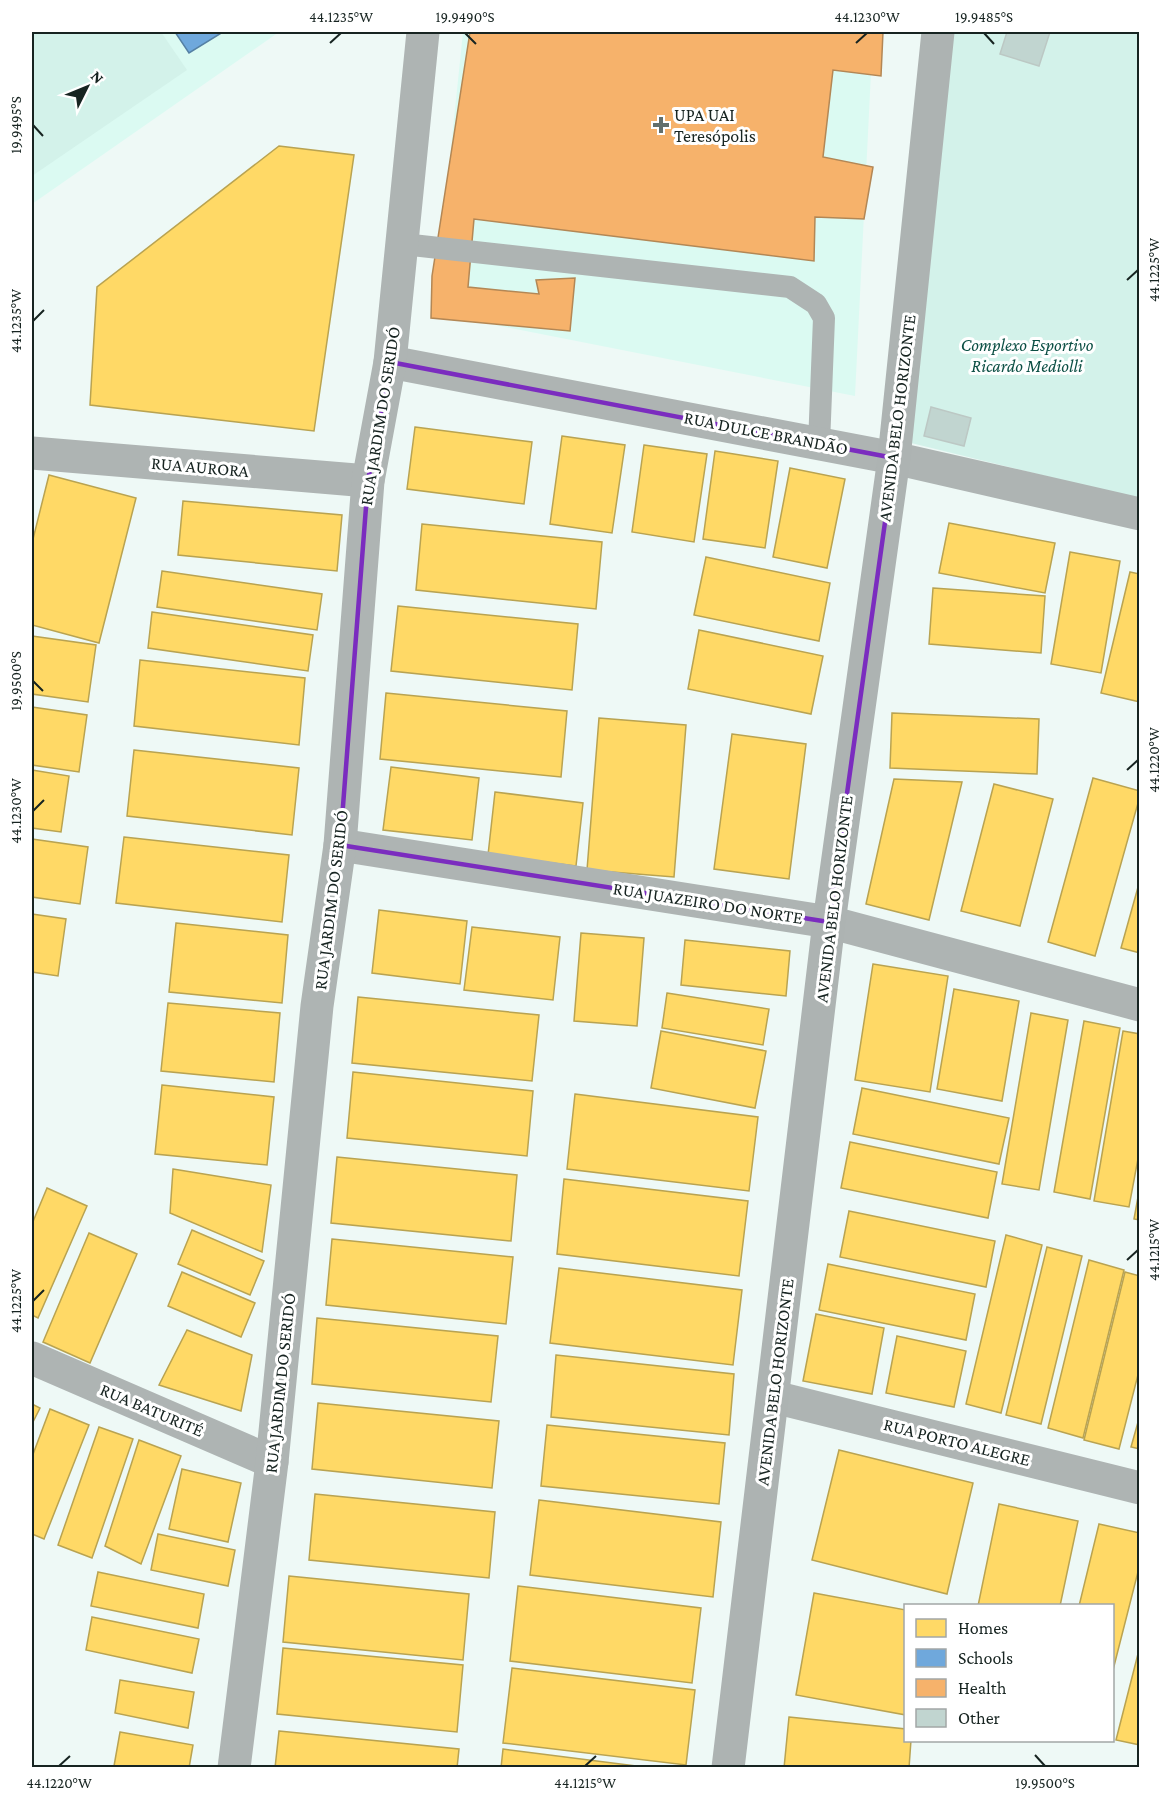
<svg xmlns="http://www.w3.org/2000/svg" width="1171" height="1799" viewBox="0 0 1171 1799" font-family="'Crimson Pro',serif">
	<style>
		.built { fill: #dbfaf2 }
		.green { fill: #d3f2ea }
		.homes { fill: #ffd966; stroke: #b9a351; stroke-width: 1.5 }
		.schools { fill: #6fa8dc; stroke: #5580a4; stroke-width: 1.5 }
		.health { fill: #f6b26b; stroke: #b38755; stroke-width: 1.5 }
		.building { fill: #c1d5d0; stroke: #bcc8c4; stroke-width: 1.5 }
		.lines { fill: none; stroke-linecap: round; stroke-linejoin: round }
		.lane { stroke: #aeb4b3; stroke-width: 22 }
		.street { stroke: #aeb4b3; stroke-width: 33 }
		.secondary { stroke: #adb3b2; stroke-width: 33 }
		.marked { fill: none; stroke: #7b2cbf; stroke-width: 4.5; stroke-linejoin: round }
		.ticks { fill: none; stroke: #172421; stroke-width: 2 }
		.poi-dot { fill: #626f6c; stroke: #fff; stroke-width: 2 }
		.labels { text-anchor: middle; stroke-width: 6; stroke-linejoin: round; paint-order: stroke }
		.poi-label { font-size: 18px; fill: #172421; stroke: #fff; text-anchor: start }
		.park-label { font-size: 18px; font-style: italic; fill: #0b4f44; stroke: #fff }
		.street-label { font-size: 18px; fill: #172421; stroke: #fff }
		.neatline { fill: none; stroke: #172421; stroke-width: 2 }
		.ticks-label { font-size: 15px; text-anchor: middle; fill: #172421 }
	</style>
	<rect width="100%" height="100%" fill="#eef9f6"/>
	<!-- built -->
	<g class="built">
		<polygon points="32,32 279,32 32,204"/>
		<polygon points="463,32 873,32 855,396 434,313"/>
	</g>
	<!-- green -->
	<g class="green">
		<polygon points="32,32 161,32 187,70 32,176"/>
		<polygon points="952,32 1139,32 1139,499 903,441"/>
	</g>
	<!-- homes -->
	<g class="homes">
		<polygon points="279,146 354,155 314,431 90,405 97,287"/>
		<polygon points="415,427 532,442 524,504 407,489"/>
		<polygon points="562,436 625,445 612,533 550,524"/>
		<polygon points="644,445 707,454 694,542 632,532"/>
		<polygon points="715,451 778,461 765,548 703,539"/>
		<polygon points="790,468 845,479 827,568 773,557"/>
		<polygon points="49,475 136,498 99,643 32,625 32,543"/>
		<polygon points="183,501 342,515 337,571 178,555"/>
		<polygon points="949,523 1055,543 1045,593 939,573"/>
		<polygon points="422,524 602,542 596,609 416,590"/>
		<polygon points="1070,552 1120,561 1101,673 1051,664"/>
		<polygon points="706,557 830,583 819,641 694,615"/>
		<polygon points="162,571 322,594 317,630 157,607"/>
		<polygon points="1130,572 1140,574 1140,702 1101,693"/>
		<polygon points="933,588 1045,596 1041,653 929,644"/>
		<polygon points="398,606 578,624 572,690 391,671"/>
		<polygon points="152,612 313,635 308,671 148,648"/>
		<polygon points="699,630 823,656 811,714 688,689"/>
		<polygon points="32,636 96,645 88,702 32,694"/>
		<polygon points="140,660 305,678 299,745 134,726"/>
		<polygon points="386,693 567,711 561,777 380,759"/>
		<polygon points="32,707 87,715 79,772 32,765"/>
		<polygon points="892,713 1039,719 1037,774 890,768"/>
		<polygon points="599,718 686,725 674,877 587,870"/>
		<polygon points="732,734 806,744 789,879 714,869"/>
		<polygon points="134,750 299,768 292,835 127,816"/>
		<polygon points="391,767 479,778 472,840 383,830"/>
		<polygon points="32,770 69,776 61,832 32,828"/>
		<polygon points="1093,778 1140,791 1140,796 1095,956 1048,942"/>
		<polygon points="894,779 962,782 929,920 866,904"/>
		<polygon points="994,784 1053,799 1020,926 961,911"/>
		<polygon points="495,792 583,803 576,866 488,855"/>
		<polygon points="124,837 289,855 282,922 116,903"/>
		<polygon points="32,839 88,847 80,904 32,897"/>
		<polygon points="1140,880 1140,953 1121,948"/>
		<polygon points="379,910 467,921 460,984 372,973"/>
		<polygon points="32,914 66,919 58,976 32,972"/>
		<polygon points="176,923 288,935 282,1003 169,992"/>
		<polygon points="472,927 560,937 553,1000 464,990"/>
		<polygon points="581,933 644,938 637,1026 574,1021"/>
		<polygon points="685,940 790,951 786,996 681,985"/>
		<polygon points="873,964 948,976 930,1092 855,1080"/>
		<polygon points="954,989 1019,1001 1002,1101 937,1089"/>
		<polygon points="667,993 769,1009 763,1045 662,1028"/>
		<polygon points="358,997 539,1015 532,1081 352,1063"/>
		<polygon points="168,1003 280,1013 274,1082 161,1071"/>
		<polygon points="1031,1013 1068,1020 1039,1190 1002,1184"/>
		<polygon points="1084,1021 1120,1028 1090,1199 1054,1192"/>
		<polygon points="661,1031 766,1051 755,1108 651,1088"/>
		<polygon points="1123,1031 1140,1034 1140,1148 1129,1207 1094,1201"/>
		<polygon points="353,1072 533,1091 527,1156 347,1138"/>
		<polygon points="162,1085 274,1097 267,1165 155,1154"/>
		<polygon points="862,1088 1009,1118 999,1164 853,1134"/>
		<polygon points="575,1094 758,1117 749,1191 567,1169"/>
		<polygon points="850,1142 997,1172 988,1218 841,1188"/>
		<polygon points="337,1157 517,1175 511,1241 331,1223"/>
		<polygon points="173,1169 271,1185 262,1252 170,1213"/>
		<polygon points="564,1179 748,1201 739,1276 557,1254"/>
		<polygon points="1140,1186 1140,1220 1134,1219"/>
		<polygon points="47,1188 87,1206 38,1318 32,1315 32,1224"/>
		<polygon points="849,1211 995,1241 986,1287 840,1257"/>
		<polygon points="192,1230 264,1261 250,1295 178,1264"/>
		<polygon points="89,1233 137,1254 90,1363 43,1342"/>
		<polygon points="1006,1235 1042,1245 1001,1413 966,1404"/>
		<polygon points="332,1239 513,1257 506,1324 326,1305"/>
		<polygon points="1047,1247 1082,1256 1041,1424 1006,1415"/>
		<polygon points="1089,1260 1124,1270 1083,1438 1048,1428"/>
		<polygon points="828,1264 975,1294 966,1340 819,1310"/>
		<polygon points="559,1268 742,1290 733,1365 550,1343"/>
		<polygon points="182,1272 255,1303 241,1337 168,1306"/>
		<polygon points="1125,1272 1140,1276 1140,1367 1119,1449 1084,1440"/>
		<polygon points="816,1314 884,1328 872,1394 803,1381"/>
		<polygon points="317,1318 498,1336 491,1402 312,1384"/>
		<polygon points="187,1330 252,1355 241,1411 159,1385"/>
		<polygon points="897,1336 966,1351 954,1407 886,1393"/>
		<polygon points="556,1355 734,1374 729,1435 551,1417"/>
		<polygon points="318,1403 499,1421 492,1488 312,1469"/>
		<polygon points="32,1404 40,1408 32,1424"/>
		<polygon points="50,1409 89,1425 44,1539 32,1534 32,1457"/>
		<polygon points="1140,1415 1140,1449 1131,1447"/>
		<polygon points="547,1425 725,1443 719,1504 541,1486"/>
		<polygon points="99,1427 133,1439 92,1558 58,1545"/>
		<polygon points="139,1440 181,1456 141,1564 105,1546"/>
		<polygon points="839,1450 973,1483 947,1594 812,1560"/>
		<polygon points="182,1469 241,1483 228,1542 169,1529"/>
		<polygon points="315,1494 495,1512 489,1578 309,1560"/>
		<polygon points="539,1500 721,1522 713,1597 530,1575"/>
		<polygon points="999,1504 1078,1521 1060,1606 978,1606"/>
		<polygon points="1099,1524 1140,1533 1140,1564 1112,1674 1112,1606 1079,1606"/>
		<polygon points="158,1534 235,1550 228,1586 151,1570"/>
		<polygon points="98,1572 204,1594 198,1628 91,1606"/>
		<polygon points="289,1576 469,1594 463,1660 283,1642"/>
		<polygon points="518,1586 701,1608 692,1683 510,1661"/>
		<polygon points="814,1593 906,1610 906,1715 796,1695"/>
		<polygon points="92,1617 199,1639 192,1673 86,1650"/>
		<polygon points="1140,1646 1140,1745 1116,1740"/>
		<polygon points="283,1648 463,1665 457,1732 277,1714"/>
		<polygon points="512,1668 695,1690 686,1765 503,1743"/>
		<polygon points="120,1680 194,1692 188,1728 115,1713"/>
		<polygon points="789,1717 906,1729 906,1740 911,1740 909,1768 784,1768"/>
		<polygon points="279,1731 459,1749 457,1768 275,1768"/>
		<polygon points="120,1732 193,1745 189,1768 124,1768 114,1766"/>
		<polygon points="503,1749 652,1768 501,1768"/>
	</g>
	<!-- schools -->
	<polygon class="schools" points="175,32 223,32 189,53"/>
	<!-- health -->
	<polygon class="health" points="470,32 883,32 881,76 833,70 823,157 873,167 864,219 815,217 814,261 474,219 468,287 539,294 536,280 575,278 570,331 431,318 432,276"/>
	<!-- building -->
	<g class="building">
		<polygon points="1007,32 1050,32 1039,66 1000,54"/>
		<polygon points="931,407 971,418 964,446 924,436"/>
	</g>
	<g class="lines">
		<!-- lane -->
		<polyline class="lane" points="403,244 790,287 816,304 824,318 819,444"/>
		<!-- street -->
		<g class="street">
			<polyline points="390,362 894,458 1140,514"/>
			<polyline points="32,453 368,481"/>
			<polyline points="340,845 829,922 1140,1005"/>
			<polyline points="32,1358 272,1462"/>
			<polyline points="774,1397 1140,1488"/>
			<polyline points="234,1768 272,1462 317,1006 340,845 368,481 390,362 423,32"/>
		</g>
		<!-- secondary -->
		<polyline class="secondary" points="728,1768 829,922 894,458 938,32"/>
	</g>
	<!-- marked area -->
	<path class="marked" d="M390,362L894,458L829,922L340,845L368,481Z"/>
	<!-- ticks -->
	<path class="ticks" d="M465,33L476,44M984,33L994,44M330,43L341,33M856,43L867,33M33,125L43,136M1127,280L1138,270M33,321L44,310M33,681L43,691M1127,770L1138,760M33,811L44,800M1127,1260L1138,1250M33,1301L44,1290M1035,1755L1045,1766M59,1766L70,1756M585,1766L596,1756"/>
	<!-- markers -->
	<path class="poi-dot" d="M658 116h6v6h6v6h-6v6h-6v-6h-6v-6h6z"/>
	<g class="labels">
		<!-- poi labels -->
		<g class="poi-label">
			<text x="674" y="121">UPA UAI<tspan x="674" dy="21">Teresópolis</tspan></text>
		</g>
		<!-- park labels -->
		<g class="park-label">
			<text x="1027" y="351">Complexo Esportivo<tspan x="1027" dy="21">Ricardo Mediolli</tspan></text>
		</g>
		<!-- street labels -->
		<g class="street-label">
			<text transform="translate(380 416) rotate(-81)" y="6">RUA JARDIM DO SERIDÓ</text>
			<text transform="translate(897 418) rotate(-83)" y="6">AVENIDA BELO HORIZONTE</text>
			<text transform="translate(766 433) rotate(11)" y="6">RUA DULCE BRANDÃO</text>
			<text transform="translate(200 467) rotate(5)" y="6">RUA AURORA</text>
			<text transform="translate(834 899) rotate(-83)" y="6">AVENIDA BELO HORIZONTE</text>
			<text transform="translate(331 900) rotate(-83)" y="6">RUA JARDIM DO SERIDÓ</text>
			<text transform="translate(708 903) rotate(9)" y="6">RUA JUAZEIRO DO NORTE</text>
			<text transform="translate(775 1382) rotate(-83)" y="6">AVENIDA BELO HORIZONTE</text>
			<text transform="translate(280 1383) rotate(-84)" y="6">RUA JARDIM DO SERIDÓ</text>
			<text transform="translate(152 1410) rotate(23)" y="6">RUA BATURITÉ</text>
			<text transform="translate(957 1442) rotate(14)" y="6">RUA PORTO ALEGRE</text>
		</g>
	</g>
	<!-- border -->
	<rect width="1171" height="1799" fill="none" stroke="#ffffff" stroke-width="66"/>
	<!-- legend -->
	<rect x="904" y="1604" width="210" height="138" fill="#ffffff" stroke="#a2a7a6" stroke-width="1.5"/>
	<rect x="916" y="1619" width="30" height="18" fill="#ffd966" stroke="#a2a7a6" stroke-width="1.5"/>
	<text x="958" y="1634" font-size="18" fill="#172421">Homes</text>
	<rect x="916" y="1649" width="30" height="18" fill="#6fa8dc" stroke="#a2a7a6" stroke-width="1.5"/>
	<text x="958" y="1664" font-size="18" fill="#172421">Schools</text>
	<rect x="916" y="1679" width="30" height="18" fill="#f6b26b" stroke="#a2a7a6" stroke-width="1.5"/>
	<text x="958" y="1694" font-size="18" fill="#172421">Health</text>
	<rect x="916" y="1709" width="30" height="18" fill="#c1d5d0" stroke="#a2a7a6" stroke-width="1.5"/>
	<text x="958" y="1724" font-size="18" fill="#172421">Other</text>
	<!-- north arrow -->
	<g transform="translate(87 87) rotate(47)" stroke="#ffffff" stroke-width="4.5" paint-order="stroke">
	<path d="M0-4.5L10 22L0 15L-10 22Z" fill="#172421"/>
	<text y="-9" font-size="16" font-weight="bold" text-anchor="middle" fill="#172421">N</text>
	</g>
	<rect x="33" y="33" width="1105" height="1733" class="neatline"/>
	<g class="ticks-label">
		<text x="341" y="22">44.1235°W</text>
		<text x="465" y="22">19.9490°S</text>
		<text x="867" y="22">44.1230°W</text>
		<text x="984" y="22">19.9485°S</text>
		<text transform="translate(16 125) rotate(-90)" y="5">19.9495°S</text>
		<text transform="translate(1154 270) rotate(-90)" y="5">44.1225°W</text>
		<text transform="translate(16 321) rotate(-90)" y="5">44.1235°W</text>
		<text transform="translate(16 681) rotate(-90)" y="5">19.9500°S</text>
		<text transform="translate(1154 760) rotate(-90)" y="5">44.1220°W</text>
		<text transform="translate(16 811) rotate(-90)" y="5">44.1230°W</text>
		<text transform="translate(1154 1250) rotate(-90)" y="5">44.1215°W</text>
		<text transform="translate(16 1301) rotate(-90)" y="5">44.1225°W</text>
		<text x="59" y="1788">44.1220°W</text>
		<text x="585" y="1788">44.1215°W</text>
		<text x="1045" y="1788">19.9500°S</text>
	</g>
</svg>
